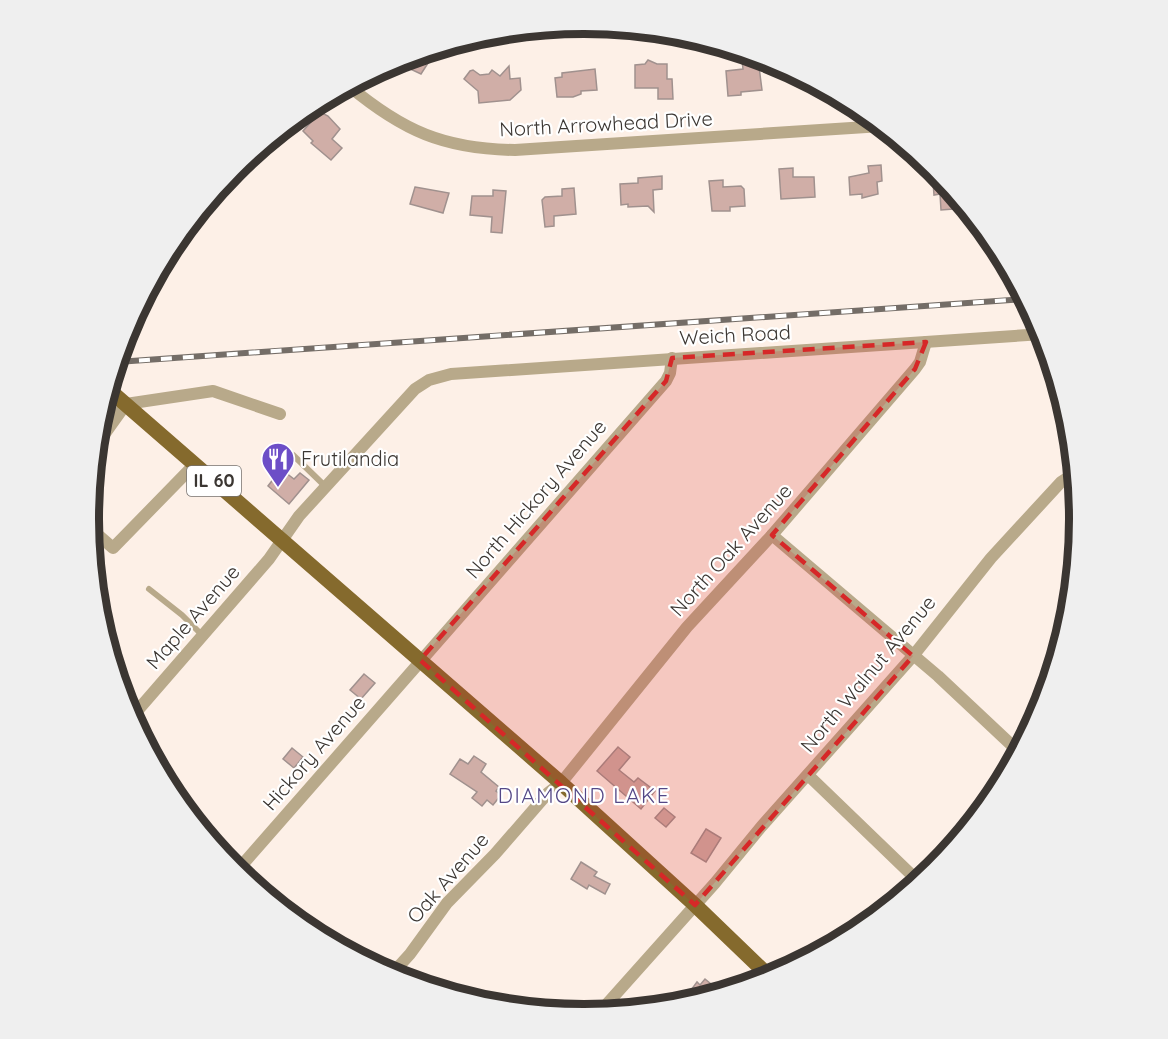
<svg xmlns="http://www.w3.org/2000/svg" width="1168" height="1039" viewBox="0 0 1168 1039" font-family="Quicksand,sans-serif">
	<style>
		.building { fill: #d0aea7; stroke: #a0918e; stroke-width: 1.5 }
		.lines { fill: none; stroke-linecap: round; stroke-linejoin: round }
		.service { stroke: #b8a98a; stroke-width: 6 }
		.minor { stroke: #b8a98a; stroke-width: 12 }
		.primary { stroke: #856a2d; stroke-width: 15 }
		.rail-casing { stroke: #746d67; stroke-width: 6 }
		.rail { stroke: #fff; stroke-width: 4; stroke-dasharray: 11; stroke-linecap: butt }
		.marked { fill: #d62828; fill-opacity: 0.2; stroke: #d62828; stroke-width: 4.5; stroke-dasharray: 12 8; stroke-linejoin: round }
		.labels { text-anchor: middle; stroke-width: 4.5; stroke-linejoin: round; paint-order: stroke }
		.shield { fill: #fff; stroke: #767270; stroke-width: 1.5 }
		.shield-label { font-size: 18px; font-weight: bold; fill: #3b3632 }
		.street-label { font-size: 20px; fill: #3b3632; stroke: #fff }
		.poi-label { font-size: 20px; fill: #3b3632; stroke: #fff; text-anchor: start }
		.neighbourhood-label { font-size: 21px; letter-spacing: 1.5px; fill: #544887; stroke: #fff }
		.rim { fill: none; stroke: #3b3632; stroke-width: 8 }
	</style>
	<rect width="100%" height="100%" fill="#fdf0e7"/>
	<!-- building -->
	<g class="building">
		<polygon points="437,49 421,74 408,68 411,62 405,58"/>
		<polygon points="758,59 762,90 741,92 741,95 728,96 726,71 743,69 742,60"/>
		<polygon points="648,60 657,64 667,64 667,79 672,79 673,99 658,99 658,88 635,88 635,65 645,64"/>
		<polygon points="509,66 510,79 520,78 521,90 510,100 479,103 478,91 464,79 470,71 473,70 480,75 489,74 492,70 500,76"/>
		<polygon points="595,69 597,90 581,91 581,94 573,97 557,97 555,78 562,77 562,73"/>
		<polygon points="320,112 328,116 340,129 332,139 342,148 331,160 311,143 313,141 303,131"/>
		<polygon points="881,165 882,181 877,182 878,194 862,198 862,194 850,195 849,177 869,173 868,166"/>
		<polygon points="932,167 935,169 966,208 941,210 940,194 934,195"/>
		<polygon points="793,168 793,177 814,177 815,197 781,199 779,169"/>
		<polygon points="662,176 662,189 653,190 654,212 648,206 628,207 628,204 621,205 620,184 638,183 638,178"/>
		<polygon points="723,180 723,187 741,186 744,189 745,206 730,207 730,211 712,211 709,181"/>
		<polygon points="415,187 449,193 443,213 410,204"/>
		<polygon points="574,188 576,214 554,216 554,226 545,227 542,200 545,197 562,196 562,189"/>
		<polygon points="493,190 506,191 502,233 491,232 492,217 470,215 472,196 493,196"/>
		<polygon points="278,473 282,477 286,473 294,479 300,473 309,480 289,504 268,486"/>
		<polygon points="364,674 375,683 361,699 350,690"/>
		<polygon points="618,747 630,757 619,770 634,782 638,778 655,791 641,809 597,771"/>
		<polygon points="292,748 303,757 294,768 283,759"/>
		<polygon points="474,756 486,764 481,772 499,787 496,791 501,795 493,805 487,800 482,806 472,798 477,792 450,774 460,759 468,764"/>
		<polygon points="664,808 675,817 666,827 655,818"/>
		<polygon points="706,829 721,838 706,862 691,853"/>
		<polygon points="581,862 597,872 594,876 610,884 605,894 589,885 587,889 571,879"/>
		<polygon points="705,979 722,993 703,999 691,990 697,982 700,985"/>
	</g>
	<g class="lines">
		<!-- service -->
		<g class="service">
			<polyline points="286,462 293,455 326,487"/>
			<polyline points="149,589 182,615 202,635"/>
		</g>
		<!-- minor -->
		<g class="minor">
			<path d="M349,86C403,131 444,149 515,150L882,126"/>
			<polyline points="96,446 126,404 213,391 280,414"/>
			<polyline points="89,527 113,548 195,464"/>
			<polyline points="772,535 938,676 1019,752"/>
			<polyline points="131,718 269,559 299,516 415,389 429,380 451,374 1043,334"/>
			<polyline points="808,775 919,882"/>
			<polyline points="236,872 666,381 670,373 672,358"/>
			<polyline points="391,975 410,954 447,903 495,854 548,793 561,783 687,627 772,535 915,369 920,362 926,342"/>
			<polyline points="598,1014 715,883 761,827 913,656 991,558 1061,482 1075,473"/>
		</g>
		<!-- primary -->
		<polyline class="primary" points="108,389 561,783 695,905 771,978"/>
		<defs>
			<polyline id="rail" points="117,362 1025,299"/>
		</defs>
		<!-- rail casing -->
		<use href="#rail" class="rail-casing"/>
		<!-- rail -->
		<use href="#rail" class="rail"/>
	</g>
	<!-- marked area -->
	<path class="marked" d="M926,342L915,369L772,535L913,656L695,905L420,660L666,381L672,358Z"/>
	<!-- icons -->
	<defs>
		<symbol id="restaurant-pin" viewBox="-11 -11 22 30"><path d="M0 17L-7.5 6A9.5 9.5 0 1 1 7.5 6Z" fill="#6c4ec7" stroke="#fff"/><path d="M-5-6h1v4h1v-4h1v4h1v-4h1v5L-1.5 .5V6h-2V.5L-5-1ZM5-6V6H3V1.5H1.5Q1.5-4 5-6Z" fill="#fff"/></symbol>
	</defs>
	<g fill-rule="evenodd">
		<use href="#restaurant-pin" x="259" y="440" width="38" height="52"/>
	</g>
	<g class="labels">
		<!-- shield labels -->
		<rect class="shield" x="187" y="466" width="54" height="30" rx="4.5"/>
		<g class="shield-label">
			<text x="214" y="487">IL 60</text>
		</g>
		<!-- street labels -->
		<g class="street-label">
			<text transform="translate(606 124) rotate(-3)" y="7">North Arrowhead Drive</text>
			<text transform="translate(735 335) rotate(-3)" y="7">Weich Road</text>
			<text transform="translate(536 499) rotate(-49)" y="7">North Hickory Avenue</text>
			<text transform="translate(731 550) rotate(-48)" y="7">North Oak Avenue</text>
			<text transform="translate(193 617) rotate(-49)" y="7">Maple Avenue</text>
			<text transform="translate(868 674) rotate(-50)" y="7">North Walnut Avenue</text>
			<text transform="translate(314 753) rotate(-49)" y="7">Hickory Avenue</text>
			<text transform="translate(448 878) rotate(-49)" y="7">Oak Avenue</text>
		</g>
		<!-- poi labels -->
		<g class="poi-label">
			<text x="301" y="466">Frutilandia</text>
		</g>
		<!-- neighbourhood labels -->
		<g class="neighbourhood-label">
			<text x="584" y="803">DIAMOND LAKE</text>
		</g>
	</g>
	<!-- crop -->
	<path d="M0 0H1168V1039H0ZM99 519a485 485 0 1 1 970 0a485 485 0 1 1-970 0Z" fill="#efefef" fill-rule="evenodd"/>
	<path class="rim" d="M99 519a485 485 0 1 1 970 0a485 485 0 1 1-970 0Z"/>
</svg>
